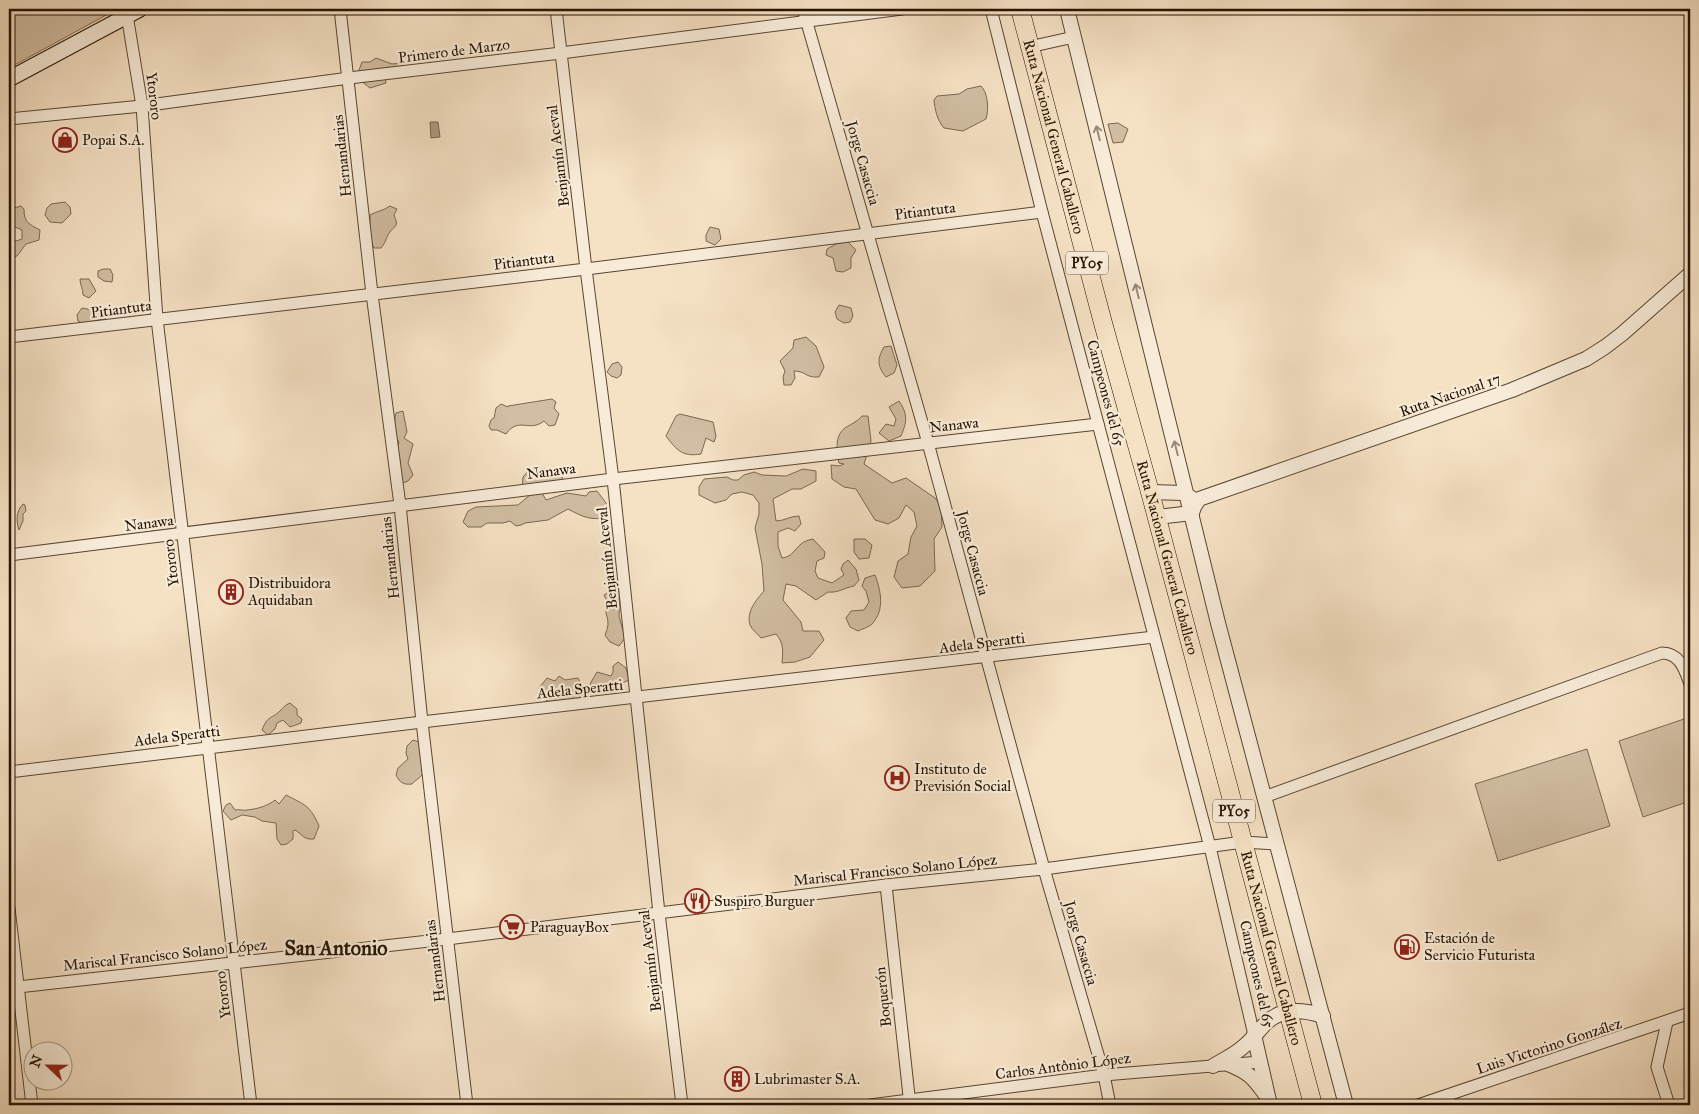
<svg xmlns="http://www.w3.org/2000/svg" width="1699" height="1114" viewBox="0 0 1699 1114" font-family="'IM FELL Great Primer',serif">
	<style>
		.green { fill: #d1bea3; stroke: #7a6852 }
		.water { fill: #ae9b81; stroke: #77654d }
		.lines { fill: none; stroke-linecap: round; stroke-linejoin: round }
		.minor-casing { stroke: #584631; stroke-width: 13 }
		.tertiary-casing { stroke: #584631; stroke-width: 16 }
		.secondary-casing { stroke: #241300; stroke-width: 17 }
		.trunk-casing { stroke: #241300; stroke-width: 19 }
		.minor { stroke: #f8ecd9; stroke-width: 11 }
		.tertiary { stroke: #f8ecd9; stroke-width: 14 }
		.secondary { stroke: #f8ecd9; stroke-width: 15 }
		.trunk { stroke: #f5e1c4; stroke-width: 18 }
		.oneway { stroke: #998a77 }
		.labels { text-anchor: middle; stroke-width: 4.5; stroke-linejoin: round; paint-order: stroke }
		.shield { fill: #f8ecd9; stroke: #645441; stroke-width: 1 }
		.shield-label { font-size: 14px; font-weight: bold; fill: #241300 }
		.street-label { font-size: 15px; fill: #241300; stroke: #f8ecd9 }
		.poi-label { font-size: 15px; fill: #241300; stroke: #f8ecd9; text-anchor: start }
		.district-label { font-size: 20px; font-weight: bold; fill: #241300; stroke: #f8ecd9 }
	</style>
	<rect width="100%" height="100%" fill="#f5e1c4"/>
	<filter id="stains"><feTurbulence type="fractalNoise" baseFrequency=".004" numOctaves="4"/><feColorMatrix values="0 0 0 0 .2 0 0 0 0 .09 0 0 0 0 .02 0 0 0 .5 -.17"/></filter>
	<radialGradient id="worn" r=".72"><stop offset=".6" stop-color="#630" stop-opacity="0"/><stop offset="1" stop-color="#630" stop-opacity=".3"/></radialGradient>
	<!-- green -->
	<g class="green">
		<polygon points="9,9 113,9 110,13 9,68"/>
		<polygon points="376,58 392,64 402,63 402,72 385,76 386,83 370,88 360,80 359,70 362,62 370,62"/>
		<path d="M981,86C988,93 989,109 986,119L963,131L944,128C937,120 935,110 934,100L937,96L959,94L967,89Z"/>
		<polygon points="1118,123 1128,129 1123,142 1113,143 1108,124"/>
		<polygon points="65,202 70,207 71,214 62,223 50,222 45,215 47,208 51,204"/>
		<path d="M9,206L14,208L21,206L24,209C24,223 29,224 40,230L39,240L26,244L17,256L13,257L9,252V239L16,241L22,239V230L13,226L9,230Z"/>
		<path d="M390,206L397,209L394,215C399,228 396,224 389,233C386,238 386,242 381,248H374L370,238V215C377,211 383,211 390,206Z"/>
		<polygon points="710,227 719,229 721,239 715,245 706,241 706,235"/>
		<polygon points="848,242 856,250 851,258 851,268 843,272 836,271 833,258 826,255 827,249 836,244"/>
		<polygon points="103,269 110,269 113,275 112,282 104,281 98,277 98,271"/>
		<path d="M80,279H89L96,291L89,298L83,295C83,288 80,285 80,279Z"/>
		<polygon points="839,305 851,308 853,316 850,322 844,323 837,319 835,312"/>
		<polygon points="101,307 110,311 105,319 93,321 86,325 78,321 77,315 82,308 93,310"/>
		<path d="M806,337L816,346L824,367L819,377C805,378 806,371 794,371L795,378L791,385H784L783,377L785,371L780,361L793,348L794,340Z"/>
		<path d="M891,346L897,365L894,373L886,377C877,366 877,359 884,347Z"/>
		<polygon points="618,362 622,367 621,375 617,378 611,376 607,372 612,364"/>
		<path d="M552,399L556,402L554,408L559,414L555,425L549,426L544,421C529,433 519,416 506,434L497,430H491L489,426L491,420L494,418L496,408L501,404L508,407V406Z"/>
		<path d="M899,401C908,414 907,422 901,436L889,441L879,433L886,424L894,426L896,419L889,407Z"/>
		<path d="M403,411L407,432L404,438L413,444L408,463L413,475L408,481L403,483L399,480L400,460C395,453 397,450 399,442C393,435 394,422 396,413Z"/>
		<path d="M680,414L713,422L716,436L714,442L706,438L701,454C683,457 677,451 666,436L676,416Z"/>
		<path d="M862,416H868L871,441L864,464L892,483L906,478L935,498L941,506L942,527L934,539L935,571L920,586L902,588L894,577L898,561L908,554L911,537L917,526L914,512L906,505L899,518L888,524L875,520L856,489L844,487L832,479L831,465L839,466L844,464L839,463C837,452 834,436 845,428C851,424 857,422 862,416Z"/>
		<path d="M530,469H554L564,472L561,483L541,491L546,500L567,493L586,496L589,492L597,491L606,503L608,517C591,521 583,517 568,509L548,520L525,523L521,525L516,526L510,521L503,523H487L481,527H468L463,522L468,511L476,507L518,505L531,494L522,488L523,477Z"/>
		<path d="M803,469L816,471V481L801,489H792L773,499L776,521C784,521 790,516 799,516L801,524L795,531L788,528L778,532V546L782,558C792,557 794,550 801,544C804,541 809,540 813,539L825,552L824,558L817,561L815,571L818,578L832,583L844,575L841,569L843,564L848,560L856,569L859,580L854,586C843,588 839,593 828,592L816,600L796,586L786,584L783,600L801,622L803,631H819L824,640L810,657L795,662L782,663C783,652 784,643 776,634L761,638C758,634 752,630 750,625C746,612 756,600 764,591L762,564L755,528L759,514V503L753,495L742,492L732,494L726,500L715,503L699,495V487L704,479L727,477L733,480H738L744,475L754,472L762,475L786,476Z"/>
		<path d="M23,504L25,505L26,511L23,514V521L19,530C16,521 16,511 23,504Z"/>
		<polygon points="854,539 865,539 872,545 869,558 859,559 854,552"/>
		<path d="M875,575C881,591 885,610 872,624C869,627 862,629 858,631L850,627L846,618L851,611L864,610L869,602L866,591L862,586L865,578Z"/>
		<path d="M615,589L620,592L619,616L625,638L619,646L610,642L605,635C613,618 602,616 607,601L604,595Z"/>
		<path d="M618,662L626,668L629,680C618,685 602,692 590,684L597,672L611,676L613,672V666Z"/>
		<path d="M559,676L565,680L578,678L583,688L582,697C565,703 545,711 539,688L547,678L555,681Z"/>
		<path d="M290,703L297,709V715L302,719L301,723L290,727L283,720L277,723L275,729L268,735L262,730C268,715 270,720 280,711C284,707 285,705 290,703Z"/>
		<polygon points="1690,717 1690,801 1643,817 1619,741"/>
		<path d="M413,740L419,742C423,751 428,767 422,775C419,779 415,780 412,784C404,785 400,783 396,775L398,768L408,759L406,753L407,746Z"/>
		<polygon points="1587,749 1610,826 1498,861 1475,784"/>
		<path d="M286,795C305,805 310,805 319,826L314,839C304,840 303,835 295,830L293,831V839L287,844L281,845L277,839L276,823L262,821L255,817L242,815L231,820L223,811L226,805L230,803L235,810C240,809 243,811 247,810C257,809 268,806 275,800L279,804Z"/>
	</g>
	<!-- water -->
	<polygon class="water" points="430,122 438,122 440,137 431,138"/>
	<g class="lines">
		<defs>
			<g id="minor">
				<polyline points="126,9 142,106 157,319 251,1105"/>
				<polyline points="340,9 372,294 400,505 422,722 467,1105"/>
				<polyline points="556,9 586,269 613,479 659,913 682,1105"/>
				<polyline points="803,9 928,443 1044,869 1104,1075 1110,1105"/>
				<polyline points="991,9 1042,212 1210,847 1254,1035"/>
				<polyline points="1029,47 1074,37"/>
				<polyline points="9,119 142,106 349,78 561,53 902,9"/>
				<polyline points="9,337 586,269 1042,212"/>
				<polyline points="9,555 613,479 1098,424"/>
				<polyline points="9,772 422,722 1154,637"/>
				<path d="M1264,797L1662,653C1680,653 1685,670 1690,684"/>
				<polyline points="886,885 910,1105"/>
				<polyline points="9,908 32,1105"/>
				<polyline points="9,988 447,939 886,885 1044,869 1243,842 1277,844"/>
				<polyline points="1667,1022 1657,1067 1669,1105"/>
				<polyline points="870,1105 1104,1075 1260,1062"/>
				<polyline points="1418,1105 1690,1013"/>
			</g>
			<g id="tertiary">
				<polyline points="1067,9 1218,623 1346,1105"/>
				<polyline points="1150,492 1183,493 1193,499"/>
				<polyline points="1157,517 1192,513 1194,507 1199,499 1512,390 1586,359 1605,347 1622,334 1690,274"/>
				<polyline points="1254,1035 1270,1105"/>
				<path d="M1228,1064C1248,1072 1253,1077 1265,1094"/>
				<path d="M1213,1066C1223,1060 1234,1055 1243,1047C1252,1040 1259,1030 1267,1022C1283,1007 1305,1010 1323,1016"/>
			</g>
			<polyline id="secondary" points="9,79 140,9"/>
			<g id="trunk">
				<path id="s1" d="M1020,9L1103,323L1150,492L1313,1105"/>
			</g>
		</defs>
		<!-- minor casing -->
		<use href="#minor" class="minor-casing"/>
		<!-- tertiary casing -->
		<use href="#tertiary" class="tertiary-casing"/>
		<!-- secondary casing -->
		<use href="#secondary" class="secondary-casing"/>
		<!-- trunk casing -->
		<use href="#trunk" class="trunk-casing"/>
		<!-- minor -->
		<use href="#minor" class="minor"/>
		<!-- tertiary -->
		<use href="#tertiary" class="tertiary"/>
		<!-- secondary -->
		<use href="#secondary" class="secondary"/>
		<!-- trunk -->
		<use href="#trunk" class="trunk"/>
	</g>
	<!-- one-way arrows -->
	<defs><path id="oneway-shaft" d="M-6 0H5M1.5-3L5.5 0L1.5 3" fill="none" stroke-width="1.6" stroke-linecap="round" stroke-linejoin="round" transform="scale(1.25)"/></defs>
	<g class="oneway">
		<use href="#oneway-shaft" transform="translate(1098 133) rotate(-104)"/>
		<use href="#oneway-shaft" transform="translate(1137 291) rotate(-104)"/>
		<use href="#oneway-shaft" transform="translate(1176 448) rotate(-104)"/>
	</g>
	<!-- icons -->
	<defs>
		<symbol id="shop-ring" viewBox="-11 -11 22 22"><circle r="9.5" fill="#f8ecd9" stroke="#8f2418" stroke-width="1.5"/><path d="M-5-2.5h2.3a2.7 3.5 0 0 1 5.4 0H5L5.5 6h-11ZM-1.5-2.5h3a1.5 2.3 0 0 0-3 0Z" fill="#8f2418"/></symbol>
		<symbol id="building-ring" viewBox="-11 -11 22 22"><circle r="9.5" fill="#f8ecd9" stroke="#8f2418" stroke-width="1.5"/><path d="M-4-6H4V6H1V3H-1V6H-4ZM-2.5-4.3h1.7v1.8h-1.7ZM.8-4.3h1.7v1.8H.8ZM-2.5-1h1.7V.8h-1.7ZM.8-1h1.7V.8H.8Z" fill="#8f2418"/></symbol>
		<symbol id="hospital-ring" viewBox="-11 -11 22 22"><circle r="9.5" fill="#f8ecd9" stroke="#8f2418" stroke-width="1.5"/><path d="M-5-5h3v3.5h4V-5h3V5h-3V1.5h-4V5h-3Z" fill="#8f2418"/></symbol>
		<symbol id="restaurant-ring" viewBox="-11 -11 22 22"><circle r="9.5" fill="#f8ecd9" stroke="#8f2418" stroke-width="1.5"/><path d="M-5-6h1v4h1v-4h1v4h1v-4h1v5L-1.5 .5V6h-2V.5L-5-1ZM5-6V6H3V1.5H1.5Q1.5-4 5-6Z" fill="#8f2418"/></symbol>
		<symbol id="supermarket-ring" viewBox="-11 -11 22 22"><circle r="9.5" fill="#f8ecd9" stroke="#8f2418" stroke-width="1.5"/><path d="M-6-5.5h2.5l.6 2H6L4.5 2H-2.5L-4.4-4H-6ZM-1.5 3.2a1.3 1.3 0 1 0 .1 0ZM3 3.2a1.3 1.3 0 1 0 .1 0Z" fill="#8f2418"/></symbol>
		<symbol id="fuel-ring" viewBox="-11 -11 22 22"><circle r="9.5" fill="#f8ecd9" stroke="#8f2418" stroke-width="1.5"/><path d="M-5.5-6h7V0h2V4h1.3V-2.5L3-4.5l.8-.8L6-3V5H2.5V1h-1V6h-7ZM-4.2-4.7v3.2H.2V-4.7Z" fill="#8f2418"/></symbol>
	</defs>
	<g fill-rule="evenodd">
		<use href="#shop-ring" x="51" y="126" width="28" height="28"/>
		<use href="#building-ring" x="217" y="578" width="28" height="28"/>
		<use href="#hospital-ring" x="883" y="764" width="28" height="28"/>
		<use href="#restaurant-ring" x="683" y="887" width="28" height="28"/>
		<use href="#supermarket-ring" x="498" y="913" width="28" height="28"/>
		<use href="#fuel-ring" x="1393" y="933" width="28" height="28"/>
		<use href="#building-ring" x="723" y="1065" width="28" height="28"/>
	</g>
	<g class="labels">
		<!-- shield labels -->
		<g class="shield">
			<rect x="1066" y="251.5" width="42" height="23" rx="4"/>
			<rect x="1213" y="799.5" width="42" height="23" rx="4"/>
		</g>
		<g class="shield-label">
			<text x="1087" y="268">PY05</text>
			<text x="1234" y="816">PY05</text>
		</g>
		<!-- street labels -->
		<g class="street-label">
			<text transform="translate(454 51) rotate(-7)" y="5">Primero de Marzo</text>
			<text transform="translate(154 96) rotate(83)" y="5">Ytororo</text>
			<text dy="5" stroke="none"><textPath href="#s1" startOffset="132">Ruta Nacional General Caballero</textPath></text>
			<text transform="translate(342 156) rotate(-96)" y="5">Hernandarias</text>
			<text transform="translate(558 156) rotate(-97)" y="5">Benjamín Aceval</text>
			<text transform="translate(863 163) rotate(74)" y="5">Jorge Casaccia</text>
			<text transform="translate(925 211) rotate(-7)" y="5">Pitiantuta</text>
			<text transform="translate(524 261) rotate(-7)" y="5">Pitiantuta</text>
			<text transform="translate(121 309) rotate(-7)" y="5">Pitiantuta</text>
			<text transform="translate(1106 393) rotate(75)" y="5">Campeones del 65</text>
			<text transform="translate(1450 395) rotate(-19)" y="5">Ruta Nacional 17</text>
			<text transform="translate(954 425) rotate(-6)" y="5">Nanawa</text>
			<text transform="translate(551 471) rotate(-7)" y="5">Nanawa</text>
			<text transform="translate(149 523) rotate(-7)" y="5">Nanawa</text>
			<text transform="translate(973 553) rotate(75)" y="5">Jorge Casaccia</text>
			<text dy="5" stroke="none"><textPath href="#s1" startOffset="568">Ruta Nacional General Caballero</textPath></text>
			<text transform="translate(390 558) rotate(-96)" y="5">Hernandarias</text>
			<text transform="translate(607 558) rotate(-96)" y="5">Benjamín Aceval</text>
			<text transform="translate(171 563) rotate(-97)" y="5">Ytororo</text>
			<text transform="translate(982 643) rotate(-7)" y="5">Adela Speratti</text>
			<text transform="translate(580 689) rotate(-6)" y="5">Adela Speratti</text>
			<text transform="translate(177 736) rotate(-7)" y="5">Adela Speratti</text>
			<text transform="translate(895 870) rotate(-6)" y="5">Mariscal Francisco Solano López</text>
			<text transform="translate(1081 943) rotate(74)" y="5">Jorge Casaccia</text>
			<text dy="5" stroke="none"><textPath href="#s1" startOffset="972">Ruta Nacional General Caballero</textPath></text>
			<text transform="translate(165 955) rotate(-6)" y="5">Mariscal Francisco Solano López</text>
			<text transform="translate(435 961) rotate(-97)" y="5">Hernandarias</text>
			<text transform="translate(650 961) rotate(-97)" y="5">Benjamín Aceval</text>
			<text transform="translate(1257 974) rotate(77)" y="5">Campeones del 65</text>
			<text transform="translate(223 995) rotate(-97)" y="5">Ytororo</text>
			<text transform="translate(883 997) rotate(-96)" y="5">Boquerón</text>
			<text transform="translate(1549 1046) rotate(-18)" y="5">Luis Victorino González</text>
			<text transform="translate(1063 1066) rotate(-7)" y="5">Carlos Antônio López</text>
		</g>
		<!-- poi labels -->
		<g class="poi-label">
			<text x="82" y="145">Popai S.A.</text>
			<text x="248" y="588">Distribuidora<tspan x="248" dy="17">Aquidaban</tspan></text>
			<text x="914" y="774">Instituto de<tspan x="914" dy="17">Previsión Social</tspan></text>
			<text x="714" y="906">Suspiro Burguer</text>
			<text x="530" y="932">ParaguayBox</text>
			<text x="1424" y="943">Estación de<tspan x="1424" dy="17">Servicio Futurista</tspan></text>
			<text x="754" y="1084">Lubrimaster S.A.</text>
		</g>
		<!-- district labels -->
		<g class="district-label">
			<text x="336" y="955">San Antonio</text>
		</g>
	</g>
	<!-- margin -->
	<rect width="1699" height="1114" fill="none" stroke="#f5e1c4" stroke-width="30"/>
	<rect x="10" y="10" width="1679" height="1094" fill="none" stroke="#241300" stroke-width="2.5"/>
	<rect x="15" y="15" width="1669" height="1084" fill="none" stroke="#241300"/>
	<!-- north arrow -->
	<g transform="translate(48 1066) rotate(292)"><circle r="24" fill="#f8ecd9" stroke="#a39582"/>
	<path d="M0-4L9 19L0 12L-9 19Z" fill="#8f2418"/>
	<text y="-8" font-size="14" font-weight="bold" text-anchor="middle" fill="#241300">N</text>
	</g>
	<rect width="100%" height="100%" filter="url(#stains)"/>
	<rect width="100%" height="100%" fill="url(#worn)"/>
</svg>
